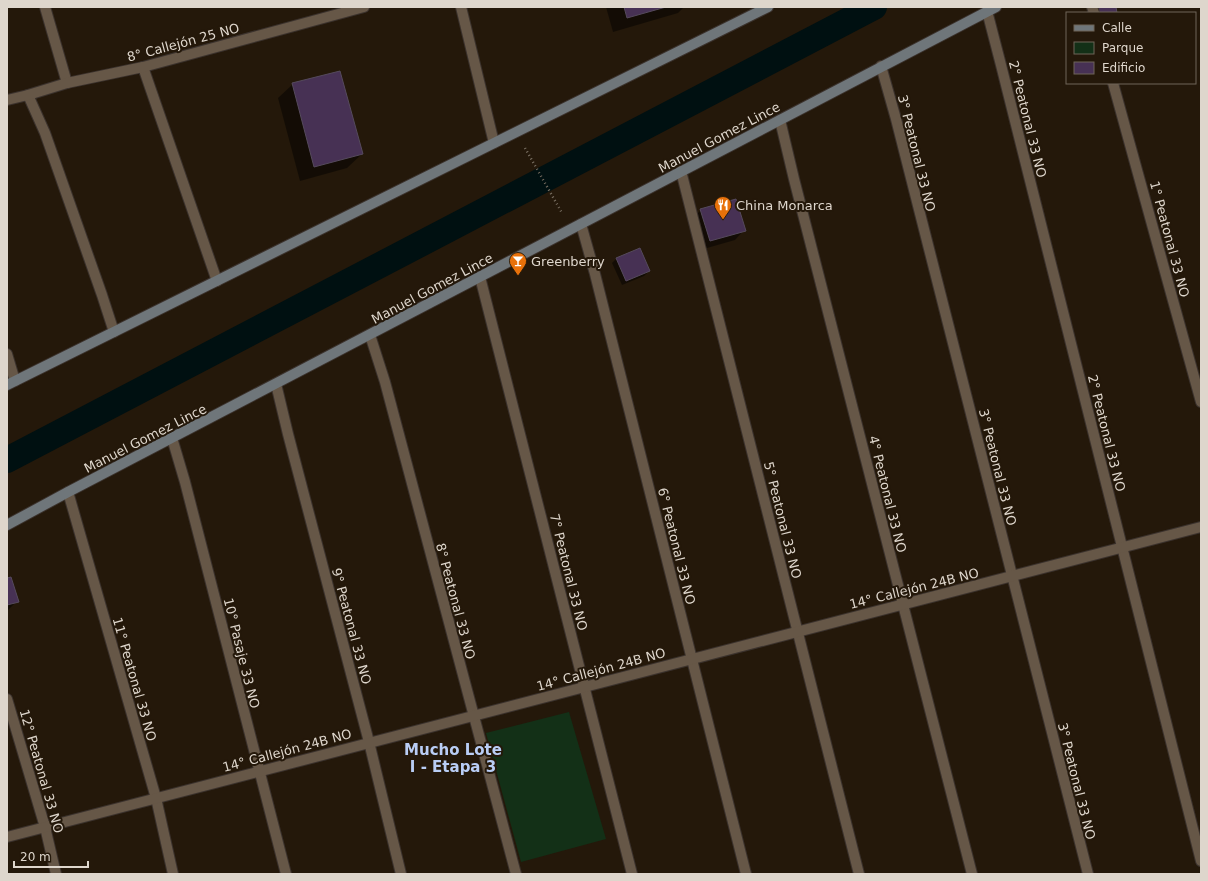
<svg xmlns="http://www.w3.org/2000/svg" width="1208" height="881" viewBox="0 0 1208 881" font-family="'DejaVu Sans',sans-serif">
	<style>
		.green { fill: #133017 }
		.shadow { fill: #0007 }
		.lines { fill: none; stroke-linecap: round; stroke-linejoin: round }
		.canal { stroke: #001011; stroke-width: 26 }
		.building { fill: #473154; stroke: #554a5c }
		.minor-casing { stroke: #3b322d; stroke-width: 12 }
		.secondary-casing { stroke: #3b322d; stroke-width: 12 }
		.path { stroke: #796f62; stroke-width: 2.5; stroke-dasharray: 1 3; stroke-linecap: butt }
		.minor { stroke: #665747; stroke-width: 10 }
		.secondary { stroke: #6f767a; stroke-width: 10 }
		.labels { text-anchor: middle; stroke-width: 4; stroke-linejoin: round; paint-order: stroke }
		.street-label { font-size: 13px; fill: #ded6cc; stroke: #24180a }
		.poi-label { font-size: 13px; fill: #ded6cc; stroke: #24180a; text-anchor: start }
		.quarter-label { font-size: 15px; font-weight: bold; fill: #b9cdf5; stroke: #24180a }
	</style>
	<rect width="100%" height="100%" fill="#24180a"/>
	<!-- green -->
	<polygon class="green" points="569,712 606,839 521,862 486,733"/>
	<!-- shadow -->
	<g class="shadow">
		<polygon points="606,7 684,7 678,13 613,32"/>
		<polygon points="293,84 362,154 347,168 300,181 278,98"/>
		<polygon points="701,210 744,230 735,240 700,250 691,220"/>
		<polygon points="617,258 649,271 644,276 622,285 612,263"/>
		<polygon points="7,579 17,601 7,611"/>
	</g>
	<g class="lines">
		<!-- canal -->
		<polyline class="canal" points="7,460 874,7"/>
	</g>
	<!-- building -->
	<g class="building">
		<polygon points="624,7 666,7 627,18"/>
		<polygon points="1101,7 1116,7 1117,13 1100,13 1098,8"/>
		<polygon points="340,71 363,154 314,167 292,83"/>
		<polygon points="736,199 746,231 710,241 700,209"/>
		<polygon points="640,248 650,271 626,281 616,258"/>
		<polygon points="11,577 19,602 7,605 7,578"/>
	</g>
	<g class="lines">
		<defs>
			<g id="minor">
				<polyline points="45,7 67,83"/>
				<polyline points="461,7 494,143"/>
				<polyline points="1092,7 1094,13"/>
				<polyline points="987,11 1001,65 1201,861"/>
				<polyline points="881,66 896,119 1088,874"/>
				<polyline points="143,67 217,281"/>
				<polyline points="1113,83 1201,402"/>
				<polyline points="28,95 45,133 102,295 114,332"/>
				<polyline points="7,100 28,95 67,83 143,67 364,7"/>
				<polyline points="780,120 794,179 972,874"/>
				<polyline points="681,171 859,874"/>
				<polyline points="581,224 595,274 746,874"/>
				<polyline points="480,277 632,874"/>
				<polyline points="370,335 385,382 516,874"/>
				<polyline points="7,354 15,381"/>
				<polyline points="276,384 288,434 369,742 401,874"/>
				<polyline points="172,438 185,482 286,874"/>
				<polyline points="68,492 156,798 173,874"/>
				<polyline points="7,699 45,827 56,874"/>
				<polyline points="7,837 1201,527"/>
			</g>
			<g id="secondary">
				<polyline points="7,385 768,7"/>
				<polyline points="7,525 68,492 996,7"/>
			</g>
		</defs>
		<!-- minor casing -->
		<use href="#minor" class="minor-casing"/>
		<!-- secondary casing -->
		<use href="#secondary" class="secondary-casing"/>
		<!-- path -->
		<polyline class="path" points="525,148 562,213"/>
		<!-- minor -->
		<use href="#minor" class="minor"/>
		<!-- secondary -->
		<use href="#secondary" class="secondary"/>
	</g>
	<!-- icons -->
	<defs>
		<symbol id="restaurant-pin" viewBox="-11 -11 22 30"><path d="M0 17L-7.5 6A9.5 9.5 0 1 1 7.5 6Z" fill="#e8710a" stroke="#24180a"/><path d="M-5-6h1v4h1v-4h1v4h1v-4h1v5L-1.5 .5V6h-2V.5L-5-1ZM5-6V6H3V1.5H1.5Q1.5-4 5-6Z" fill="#fff"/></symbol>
		<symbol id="bar-pin" viewBox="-11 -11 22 30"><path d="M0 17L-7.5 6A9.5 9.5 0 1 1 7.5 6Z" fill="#e8710a" stroke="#24180a"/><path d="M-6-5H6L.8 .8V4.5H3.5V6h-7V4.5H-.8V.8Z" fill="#fff"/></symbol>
	</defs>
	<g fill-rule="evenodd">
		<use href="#restaurant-pin" x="713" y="195" width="20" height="27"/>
		<use href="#bar-pin" x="508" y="251" width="20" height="27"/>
	</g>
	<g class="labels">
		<!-- street labels -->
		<g class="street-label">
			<text transform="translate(183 42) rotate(-15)" y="5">8° Callejón 25 NO</text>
			<text transform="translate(1028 119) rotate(76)" y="5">2° Peatonal 33 NO</text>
			<text transform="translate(719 137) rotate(-28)" y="5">Manuel Gomez Lince</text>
			<text transform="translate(917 153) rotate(76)" y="5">3° Peatonal 33 NO</text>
			<text transform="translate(1170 239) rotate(75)" y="5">1° Peatonal 33 NO</text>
			<text transform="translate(432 288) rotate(-28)" y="5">Manuel Gomez Lince</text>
			<text transform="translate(1107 433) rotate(76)" y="5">2° Peatonal 33 NO</text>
			<text transform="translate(145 438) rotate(-27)" y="5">Manuel Gomez Lince</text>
			<text transform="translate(998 467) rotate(76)" y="5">3° Peatonal 33 NO</text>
			<text transform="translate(888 494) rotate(76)" y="5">4° Peatonal 33 NO</text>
			<text transform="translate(783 520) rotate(76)" y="5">5° Peatonal 33 NO</text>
			<text transform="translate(677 546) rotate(76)" y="5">6° Peatonal 33 NO</text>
			<text transform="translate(569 572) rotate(76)" y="5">7° Peatonal 33 NO</text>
			<text transform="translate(914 588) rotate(-14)" y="5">14° Callejón 24B NO</text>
			<text transform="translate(456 601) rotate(75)" y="5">8° Peatonal 33 NO</text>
			<text transform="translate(352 626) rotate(75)" y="5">9° Peatonal 33 NO</text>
			<text transform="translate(242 653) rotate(76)" y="5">10° Pasaje 33 NO</text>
			<text transform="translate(601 669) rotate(-15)" y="5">14° Callejón 24B NO</text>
			<text transform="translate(135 679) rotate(74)" y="5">11° Peatonal 33 NO</text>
			<text transform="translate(287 750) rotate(-15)" y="5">14° Callejón 24B NO</text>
			<text transform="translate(42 771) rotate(74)" y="5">12° Peatonal 33 NO</text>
			<text transform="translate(1077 781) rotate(76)" y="5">3° Peatonal 33 NO</text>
		</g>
		<!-- poi labels -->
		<g class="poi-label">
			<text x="736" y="210">China Monarca</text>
			<text x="531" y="266">Greenberry</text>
		</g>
		<!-- quarter labels -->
		<g class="quarter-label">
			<text x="453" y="755">Mucho Lote<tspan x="453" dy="17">I - Etapa 3</tspan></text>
		</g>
	</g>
	<!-- border -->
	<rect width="1208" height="881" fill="none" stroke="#ded6cc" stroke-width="16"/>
	<!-- legend -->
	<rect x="1066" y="12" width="130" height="72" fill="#24180a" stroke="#6e6458"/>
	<rect x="1074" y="25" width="20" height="6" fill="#6f767a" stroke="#6e6458"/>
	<text x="1102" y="32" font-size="12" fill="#ded6cc">Calle</text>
	<rect x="1074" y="42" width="20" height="12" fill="#133017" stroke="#6e6458"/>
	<text x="1102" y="52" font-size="12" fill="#ded6cc">Parque</text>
	<rect x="1074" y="62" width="20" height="12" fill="#473154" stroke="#6e6458"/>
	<text x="1102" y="72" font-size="12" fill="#ded6cc">Edificio</text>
	<!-- scale -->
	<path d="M14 861v6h74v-6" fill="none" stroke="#ded6cc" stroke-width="2"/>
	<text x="20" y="861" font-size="12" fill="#ded6cc" stroke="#24180a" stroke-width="3" paint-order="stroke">20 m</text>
</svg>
